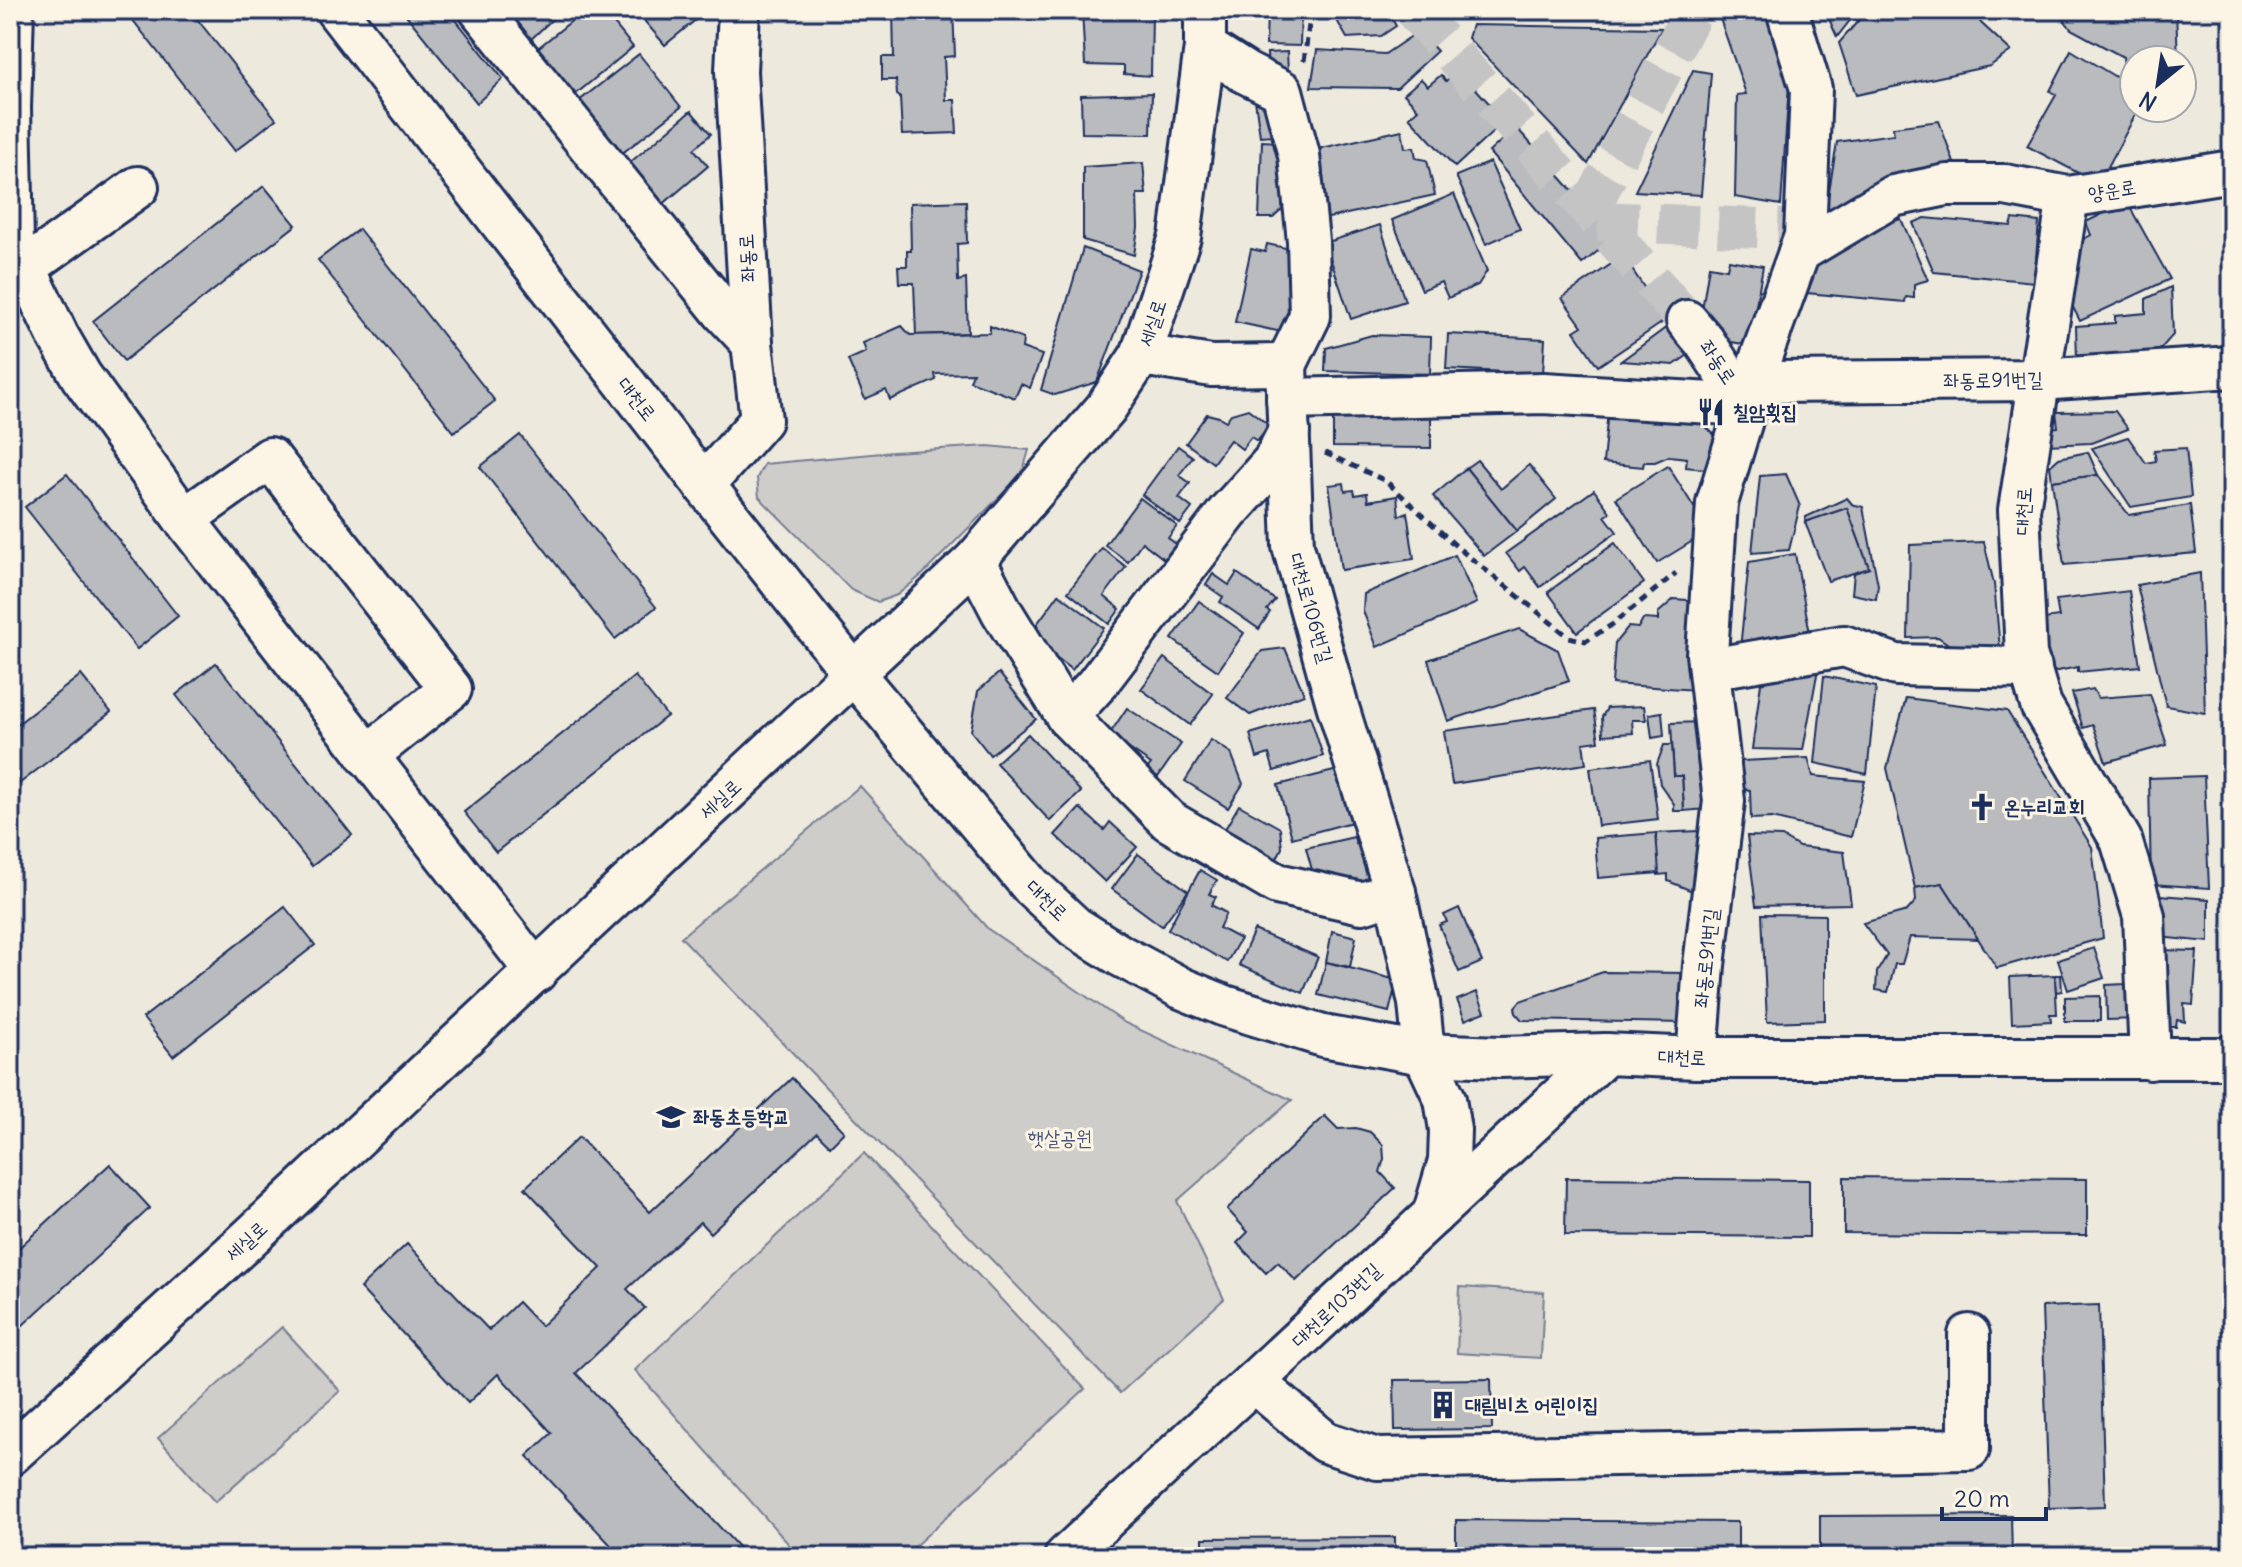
<svg xmlns="http://www.w3.org/2000/svg" width="2242" height="1567" viewBox="0 0 2242 1567" font-family="Delius,'Poor Story',sans-serif">
	<style>
		.green { fill: #cfcdca; stroke: #757e94; stroke-width: 2 }
		.building { fill: #babbbe; stroke: #1b2f5e; stroke-width: 2 }
		.lines { fill: none; stroke-linecap: round; stroke-linejoin: round }
		.minor-tunnel { stroke: #c4c4c4; stroke-width: 40; stroke-dasharray: 40 20; stroke-linecap: butt }
		.minor-casing { stroke: #1b2f5e; stroke-width: 46 }
		.path { stroke: #1b2f5e; stroke-width: 5; stroke-dasharray: 8 6; stroke-linecap: butt }
		.minor { stroke: #fcf5e5; stroke-width: 40 }
		.labels { text-anchor: middle; stroke-width: 6; stroke-linejoin: round; paint-order: stroke }
		.street-label { font-size: 20px; fill: #1b2f5e; stroke: #fcf5e5 }
		.poi-label { font-size: 20px; font-weight: bold; fill: #1b2f5e; stroke: #fcf5e5; text-anchor: start }
		.park-label { font-size: 20px; fill: #485679; stroke: #fcf5e5 }
	</style>
	<rect width="100%" height="100%" fill="#eee9dd"/>
	<filter id="ink" filterUnits="userSpaceOnUse"><feTurbulence type="fractalNoise" baseFrequency=".0125" numOctaves="2"/><feDisplacementMap in="SourceGraphic" scale="16" xChannelSelector="R" yChannelSelector="G"/><feConvolveMatrix kernelMatrix="1 2 1 2 8 2 1 2 1" color-interpolation-filters="sRGB"/></filter>
	<g filter="url(#ink)">
		<!-- green -->
		<g class="green">
			<polygon points="988,446 1029,450 1022,474 923,574 897,595 878,602 851,590 759,497 757,478 764,464 893,452"/>
			<polygon points="860,786 988,929 1125,1023 1292,1100 1177,1201 1224,1299 1120,1393 681,937"/>
			<polygon points="864,1153 1085,1389 903,1557 800,1557 635,1370"/>
			<polygon points="1460,1287 1544,1292 1541,1358 1457,1353"/>
			<polygon points="282,1327 340,1391 215,1502 158,1438"/>
		</g>
		<!-- building -->
		<g class="building">
			<polygon points="125,10 190,10 276,119 235,151"/>
			<polygon points="402,10 448,10 503,79 477,103"/>
			<polygon points="499,10 562,10 528,42"/>
			<polygon points="585,10 603,10 633,47 571,98 533,52"/>
			<polygon points="635,10 694,10 699,17 665,45"/>
			<polygon points="893,10 953,10 955,56 944,57 946,100 955,100 957,133 902,135 900,97 897,95 896,80 882,80 882,57 894,57"/>
			<polygon points="1082,10 1152,11 1151,76 1124,74 1124,66 1085,65"/>
			<polygon points="1267,10 1301,10 1300,46 1266,45"/>
			<polygon points="1331,10 1387,10 1396,26 1381,36 1347,38"/>
			<polygon points="1720,10 1766,10 1789,85 1781,205 1735,197 1737,95 1746,94 1718,13"/>
			<polygon points="1825,10 1858,10 1837,37"/>
			<polygon points="1878,10 1973,10 1981,23 2011,51 1990,66 1856,95 1839,43 1864,14"/>
			<polygon points="2057,10 2176,10 2178,60 2134,60 2134,73 2124,67 2123,57 2071,29"/>
			<polygon points="1472,25 1662,28 1588,164 1468,38"/>
			<polygon points="1419,31 1437,51 1397,88 1311,87 1317,50 1385,54"/>
			<polygon points="2071,50 2134,88 2134,108 2139,108 2099,184 2027,146 2056,95 2050,91"/>
			<polygon points="1287,52 1288,71 1268,72 1267,53"/>
			<polygon points="639,54 681,107 616,158 574,105"/>
			<polygon points="1458,69 1505,121 1455,167 1409,117 1418,109 1404,94 1421,79 1428,86 1441,75 1446,81"/>
			<polygon points="1693,70 1711,73 1701,195 1635,191"/>
			<polygon points="1267,92 1273,135 1260,136 1254,93"/>
			<polygon points="1152,93 1151,134 1082,133 1081,95"/>
			<polygon points="691,111 711,134 694,149 708,166 662,205 627,165"/>
			<polygon points="1939,121 1958,174 1842,219 1826,210 1837,142 1894,134 1893,127"/>
			<polygon points="1516,127 1614,238 1582,264 1489,152"/>
			<polygon points="1402,130 1405,148 1414,147 1416,158 1427,160 1435,195 1319,220 1304,152"/>
			<polygon points="1262,141 1280,142 1286,206 1273,218 1259,218"/>
			<polygon points="1490,162 1520,229 1486,244 1456,176"/>
			<polygon points="1143,163 1146,194 1137,194 1138,228 1134,255 1083,240 1083,167"/>
			<polygon points="264,186 296,225 124,361 93,321"/>
			<polygon points="1454,194 1487,271 1478,285 1448,298 1441,282 1422,290 1392,220"/>
			<polygon points="966,201 967,243 957,244 958,281 966,279 968,333 916,335 914,283 899,283 898,266 907,266 907,251 911,251 910,203"/>
			<polygon points="2127,202 2170,279 2080,321 2061,284 2073,245 2091,235 2086,222"/>
			<polygon points="1890,213 1894,221 1901,219 1928,280 1914,284 1914,298 1906,297 1905,302 1807,293 1823,249"/>
			<polygon points="1925,218 2011,226 2013,219 2039,222 2034,282 1934,272 1913,223"/>
			<polygon points="1380,225 1405,301 1351,319 1325,243"/>
			<polygon points="359,229 495,401 454,432 318,260"/>
			<polygon points="1267,244 1290,249 1288,258 1306,262 1291,334 1235,322 1251,249 1265,252"/>
			<polygon points="1083,248 1139,270 1097,382 1055,395 1041,390"/>
			<polygon points="1623,256 1666,320 1598,366 1574,331 1582,326 1562,298"/>
			<polygon points="1729,260 1763,266 1749,345 1714,339 1701,316 1709,266 1727,269"/>
			<polygon points="2171,287 2173,335 2157,353 2077,360 2076,326 2115,323 2115,316 2146,313 2146,299"/>
			<polygon points="902,326 910,335 990,333 990,326 1023,339 1022,348 1042,355 1030,388 1021,384 1015,398 970,381 973,373 935,374 936,380 890,400 886,390 865,399 848,360 866,352 863,343"/>
			<polygon points="1667,327 1688,355 1674,365 1621,361"/>
			<polygon points="1448,334 1545,339 1543,374 1446,369"/>
			<polygon points="1372,335 1431,337 1430,374 1325,371 1326,348"/>
			<polygon points="1248,409 1269,425 1257,441 1251,437 1242,449 1230,440 1213,463 1186,443 1207,414 1219,417 1226,421 1231,414"/>
			<polygon points="1333,409 1431,410 1431,448 1333,447"/>
			<polygon points="1608,410 1697,419 1718,438 1714,470 1686,467 1687,458 1669,456 1655,462 1644,462 1643,467 1603,463"/>
			<polygon points="2115,411 2128,429 2091,443 2046,445 2044,428 2058,427 2056,412"/>
			<polygon points="520,435 656,607 615,639 480,467"/>
			<polygon points="2128,437 2146,463 2156,461 2154,450 2186,448 2191,497 2131,507 2092,448"/>
			<polygon points="1178,446 1193,457 1179,475 1190,483 1179,498 1192,508 1180,524 1142,495"/>
			<polygon points="2088,452 2098,475 2052,481 2050,466 2059,458"/>
			<polygon points="1477,460 1501,489 1529,465 1556,499 1517,531 1466,468"/>
			<polygon points="1668,466 1709,531 1657,563 1616,498"/>
			<polygon points="1466,468 1517,531 1484,556 1433,496"/>
			<polygon points="67,474 178,616 137,649 25,507"/>
			<polygon points="1786,474 1800,506 1789,550 1752,553 1760,476"/>
			<polygon points="2098,475 2129,515 2190,505 2196,553 2064,565 2052,481"/>
			<polygon points="1344,483 1345,491 1354,490 1355,495 1367,493 1368,501 1397,496 1399,516 1407,512 1414,559 1341,570 1329,485"/>
			<polygon points="1594,490 1610,512 1605,516 1617,532 1540,587 1525,567 1520,571 1506,553"/>
			<polygon points="1140,498 1177,526 1168,538 1176,544 1164,559 1142,542 1128,562 1105,545"/>
			<polygon points="1847,498 1852,504 1863,507 1878,585 1876,599 1852,594 1854,573 1869,568 1847,508 1805,522 1806,517"/>
			<polygon points="1847,508 1869,568 1828,581 1805,522"/>
			<polygon points="1984,542 1994,584 2000,649 1954,648 1938,637 1908,638 1910,545"/>
			<polygon points="1615,543 1644,583 1577,632 1548,592"/>
			<polygon points="1102,548 1126,567 1104,596 1120,609 1109,624 1068,592"/>
			<polygon points="1795,554 1810,633 1740,649 1749,562"/>
			<polygon points="1455,555 1477,603 1377,647 1363,611 1364,594"/>
			<polygon points="1237,573 1275,600 1267,610 1270,612 1259,629 1220,602 1223,597 1206,585 1213,574 1229,585"/>
			<polygon points="2200,573 2205,713 2166,706 2137,585"/>
			<polygon points="2129,591 2140,666 2078,672 2078,667 2047,673 2037,620 2059,617 2056,600"/>
			<polygon points="1059,594 1104,628 1072,670 1044,649 1037,624"/>
			<polygon points="1674,599 1701,601 1696,690 1612,684 1615,643 1628,627 1638,628 1643,619 1658,620 1658,613"/>
			<polygon points="1199,601 1244,633 1218,671 1172,639"/>
			<polygon points="1519,629 1558,650 1569,681 1448,721 1428,660"/>
			<polygon points="1285,648 1304,694 1250,715 1227,698 1262,651"/>
			<polygon points="1164,658 1213,694 1190,725 1141,689"/>
			<polygon points="216,663 352,835 312,866 176,695"/>
			<polygon points="1763,668 1818,669 1803,750 1752,749"/>
			<polygon points="999,673 1036,719 990,755 971,731 978,691"/>
			<polygon points="81,675 111,712 10,791 10,730"/>
			<polygon points="635,676 667,716 496,852 464,812"/>
			<polygon points="1824,676 1876,687 1867,774 1815,763"/>
			<polygon points="2093,689 2098,698 2150,694 2167,745 2106,762 2093,725 2083,728 2072,693"/>
			<polygon points="1906,698 2007,711 2092,847 2103,938 1997,968 1942,883 1915,888 1887,768"/>
			<polygon points="1644,706 1646,720 1632,720 1633,733 1603,735 1602,717 1607,708"/>
			<polygon points="1127,708 1181,744 1158,777 1147,769 1151,764 1109,735"/>
			<polygon points="1594,710 1599,741 1583,743 1586,764 1452,784 1444,731"/>
			<polygon points="1662,712 1664,736 1652,738 1649,714"/>
			<polygon points="1310,716 1323,756 1274,771 1269,754 1257,758 1250,734"/>
			<polygon points="1703,722 1707,809 1684,811 1682,776 1674,776 1671,723"/>
			<polygon points="1028,734 1081,792 1050,821 996,763"/>
			<polygon points="1211,740 1231,753 1243,784 1228,808 1185,781"/>
			<polygon points="1664,745 1672,745 1674,776 1682,776 1684,811 1674,811 1674,804 1660,784 1657,764"/>
			<polygon points="1808,758 1813,776 1865,781 1851,837 1772,818 1751,819 1750,790 1742,789 1742,761"/>
			<polygon points="1650,760 1658,819 1598,826 1590,768"/>
			<polygon points="1338,770 1352,822 1292,838 1278,785"/>
			<polygon points="2204,776 2209,888 2151,884 2149,778"/>
			<polygon points="1239,805 1280,828 1282,848 1273,866 1221,836"/>
			<polygon points="1080,808 1104,830 1110,822 1137,847 1105,882 1055,835"/>
			<polygon points="1699,831 1704,896 1668,881 1668,874 1658,875 1656,833"/>
			<polygon points="1656,833 1659,873 1598,878 1595,838"/>
			<polygon points="1747,836 1782,837 1799,847 1844,852 1851,904 1756,906"/>
			<polygon points="1354,837 1356,844 1366,841 1374,872 1370,882 1349,889 1315,881 1306,848"/>
			<polygon points="1138,854 1188,891 1162,926 1112,889"/>
			<polygon points="1200,870 1217,880 1209,894 1216,897 1211,905 1226,913 1219,928 1240,939 1227,962 1168,929"/>
			<polygon points="1942,883 1978,939 1910,937 1902,964 1895,964 1888,992 1876,990 1877,972 1887,955 1863,923 1907,911 1916,901 1915,888"/>
			<polygon points="2160,895 2209,899 2209,942 2158,937"/>
			<polygon points="285,907 315,945 173,1056 143,1018"/>
			<polygon points="1459,908 1482,962 1459,972 1439,925 1447,922 1444,915"/>
			<polygon points="1762,914 1825,915 1825,1020 1767,1022"/>
			<polygon points="1254,930 1318,957 1303,993 1239,965"/>
			<polygon points="1332,931 1356,937 1350,967 1326,962"/>
			<polygon points="2094,948 2104,978 2068,990 2058,960"/>
			<polygon points="2157,950 2197,951 2193,1005 2184,1004 2185,1022 2177,1020 2176,1027 2157,1027"/>
			<polygon points="1326,962 1397,980 1389,1012 1318,995"/>
			<polygon points="1603,972 1686,973 1685,1023 1522,1020 1516,1013 1515,1007 1520,1001"/>
			<polygon points="2136,972 2138,1019 2107,1020 2106,985 2125,984 2125,973"/>
			<polygon points="2055,975 2057,1014 2050,1014 2051,1021 2012,1023 2010,977"/>
			<polygon points="2055,975 2061,975 2062,991 2056,992"/>
			<polygon points="1477,992 1485,1012 1465,1020 1457,1000"/>
			<polygon points="2100,996 2100,1021 2065,1021 2065,997"/>
			<polygon points="792,1078 844,1132 830,1146 817,1133 710,1233 700,1222 627,1289 645,1308 576,1373 743,1552 738,1557 622,1557 527,1456 552,1433 498,1374 468,1403 360,1288 407,1244 489,1330 518,1302 541,1326 601,1268 525,1188 579,1137 650,1212"/>
			<polygon points="1325,1116 1338,1129 1356,1128 1370,1132 1383,1145 1384,1159 1380,1172 1395,1188 1296,1281 1278,1262 1266,1273 1237,1243 1248,1232 1227,1209"/>
			<polygon points="110,1164 150,1208 10,1337 10,1256"/>
			<polygon points="1844,1177 2087,1179 2087,1235 1844,1233"/>
			<polygon points="1566,1178 1809,1180 1809,1237 1565,1235"/>
			<polygon points="2099,1305 2105,1506 2049,1508 2042,1307"/>
			<polygon points="1491,1379 1492,1429 1395,1430 1394,1380"/>
			<polygon points="2011,1515 2012,1557 1820,1557 1820,1516"/>
			<polygon points="1456,1520 1738,1522 1738,1557 1456,1557"/>
			<polygon points="1395,1537 1395,1557 1203,1557 1203,1538"/>
		</g>
		<g class="lines">
			<!-- minor-tunnel -->
			<g class="minor-tunnel">
				<polyline points="1414,10 1687,321"/>
				<polyline points="1589,210 1694,10"/>
				<polyline points="1598,221 1805,230"/>
			</g>
			<defs>
				<g id="minor">
					<polyline points="13,10 10,108 13,242 58,336 81,376 184,519 536,972"/>
					<polyline points="336,10 704,485 854,674 1032,887 1075,927 1121,956 1181,988 1225,1006 1323,1036 1424,1054 1500,1057 1606,1054 1697,1058 2232,1058"/>
					<polyline points="480,10 723,312 752,343"/>
					<polyline points="1205,47 1246,73 1282,91 1299,155 1308,241 1310,316 1286,365"/>
					<polyline points="2068,197 2019,510 2026,654 2041,705 2121,840 2144,916 2150,1059"/>
					<polyline points="1799,252 1893,196 1947,185 2005,185 2068,197 2232,171"/>
					<polyline points="25,268 138,187"/>
					<polyline points="1687,321 1704,341 1746,405"/>
					<polyline points="1141,355 1212,366 1286,365 1293,546 1337,704 1395,892 1419,1003 1424,1054 1445,1099 1450,1130 1449,1161 1433,1215"/>
					<polyline points="1754,382 2039,380 2232,367"/>
					<polyline points="1287,399 1543,393 1746,405"/>
					<polyline points="704,485 761,420 752,343 736,71 739,10"/>
					<polyline points="184,519 270,458 451,689 367,756"/>
					<polyline points="975,560 1002,612 1067,717 1169,821 1277,884 1362,903 1395,892"/>
					<polyline points="1709,669 1844,646 1896,665 2031,668"/>
					<polyline points="1067,717 1096,685 1228,512 1273,462 1289,431"/>
					<polyline points="1697,1058 1704,965 1724,801 1707,654 1717,503 1761,357 1805,236 1811,89 1787,10"/>
					<polyline points="1254,1382 1325,1442 1377,1459 1969,1449 1969,1335"/>
					<polyline points="10,1455 244,1243 975,560 1106,408 1141,355 1180,237 1205,47 1205,10"/>
					<polyline points="1065,1557 1606,1054"/>
				</g>
			</defs>
			<!-- minor casing -->
			<use href="#minor" class="minor-casing"/>
			<!-- path -->
			<g class="path">
				<polyline points="1304,61 1311,10"/>
				<polyline points="1325,453 1386,481 1457,547 1569,637 1586,641 1613,624 1676,573"/>
			</g>
			<!-- minor -->
			<use href="#minor" class="minor"/>
		</g>
	</g>
	<!-- icons -->
	<defs>
		<symbol id="restaurant-bare" viewBox="-9 -9 18 18"><path d="M-5-6h1v4h1v-4h1v4h1v-4h1v5L-1.5 .5V6h-2V.5L-5-1ZM5-6V6H3V1.5H1.5Q1.5-4 5-6Z" fill="#1b2f5e" stroke="#fcf5e5" stroke-width="2.5" paint-order="stroke"/></symbol>
		<symbol id="church-bare" viewBox="-9 -9 18 18"><path d="M-1.2-6h2.4v3.5h3.3v2.4h-3.3V6h-2.4V-.1h-3.3v-2.4h3.3Z" fill="#1b2f5e" stroke="#fcf5e5" stroke-width="2.5" paint-order="stroke"/></symbol>
		<symbol id="school-bare" viewBox="-9 -9 18 18"><path d="M0-5L7-2L0 1L-7-2ZM-4 1L0 2.5L4 1V4Q0 6-4 4Z" fill="#1b2f5e" stroke="#fcf5e5" stroke-width="2.5" paint-order="stroke"/></symbol>
		<symbol id="building-bare" viewBox="-9 -9 18 18"><path d="M-4-6H4V6H1V3H-1V6H-4ZM-2.5-4.3h1.7v1.8h-1.7ZM.8-4.3h1.7v1.8H.8ZM-2.5-1h1.7V.8h-1.7ZM.8-1h1.7V.8H.8Z" fill="#1b2f5e" stroke="#fcf5e5" stroke-width="2.5" paint-order="stroke"/></symbol>
	</defs>
	<g fill-rule="evenodd">
		<use href="#restaurant-bare" x="1691" y="392" width="40" height="40"/>
		<use href="#church-bare" x="1962" y="787" width="40" height="40"/>
		<use href="#school-bare" x="651" y="1097" width="40" height="40"/>
		<use href="#building-bare" x="1423" y="1385" width="40" height="40"/>
	</g>
	<g class="labels">
		<!-- street labels -->
		<g class="street-label">
			<text transform="translate(2112 190) rotate(-9)" y="7">양운로</text>
			<text transform="translate(747 258) rotate(-93)" y="7">좌동로</text>
			<text transform="translate(1152 323) rotate(-72)" y="7">세실로</text>
			<text transform="translate(1718 362) rotate(56)" y="7">좌동로</text>
			<text transform="translate(1993 380) rotate(-1)" y="7">좌동로91번길</text>
			<text transform="translate(637 399) rotate(52)" y="7">대천로</text>
			<text transform="translate(2023 511) rotate(-87)" y="7">대천로</text>
			<text transform="translate(1311 608) rotate(74)" y="7">대천로106번길</text>
			<text transform="translate(720 799) rotate(-43)" y="7">세실로</text>
			<text transform="translate(1047 900) rotate(44)" y="7">대천로</text>
			<text transform="translate(1706 958) rotate(-84)" y="7">좌동로91번길</text>
			<text transform="translate(1682 1057) rotate(2)" y="7">대천로</text>
			<text transform="translate(246 1241) rotate(-43)" y="7">세실로</text>
			<text transform="translate(1336 1305) rotate(-43)" y="7">대천로103번길</text>
		</g>
		<!-- poi labels -->
		<g class="poi-label">
			<text x="1733" y="419">칠암횟집</text>
			<text x="2004" y="814">온누리교회</text>
			<text x="693" y="1124">좌동초등학교</text>
			<text x="1465" y="1412">대림비츠 어린이집</text>
		</g>
		<!-- park labels -->
		<g class="park-label">
			<text x="1060" y="1145">햇살공원</text>
		</g>
	</g>
	<!-- margin -->
	<rect width="2242" height="1567" fill="none" stroke="#fcf5e5" stroke-width="40"/>
	<rect x="20" y="20" width="2202" height="1527" fill="none" stroke="#1b2f5e" stroke-width="3" filter="url(#ink)"/>
	<!-- north arrow -->
	<g transform="translate(2158 84) rotate(210)"><circle r="38" fill="#fcf5e5" stroke="#a2a6af" stroke-width="2"/>
	<path d="M0-6L14 30L0 20L-14 30Z" fill="#1b2f5e"/>
	<text y="-12" font-size="22" font-weight="bold" text-anchor="middle" fill="#1b2f5e">N</text>
	</g>
	<!-- scale -->
	<path d="M1942 1507v12h104v-12" fill="none" stroke="#1b2f5e" stroke-width="4"/>
	<text x="1954" y="1507" font-size="24" fill="#1b2f5e" stroke="#fcf5e5" stroke-width="6" paint-order="stroke">20 m</text>
</svg>
